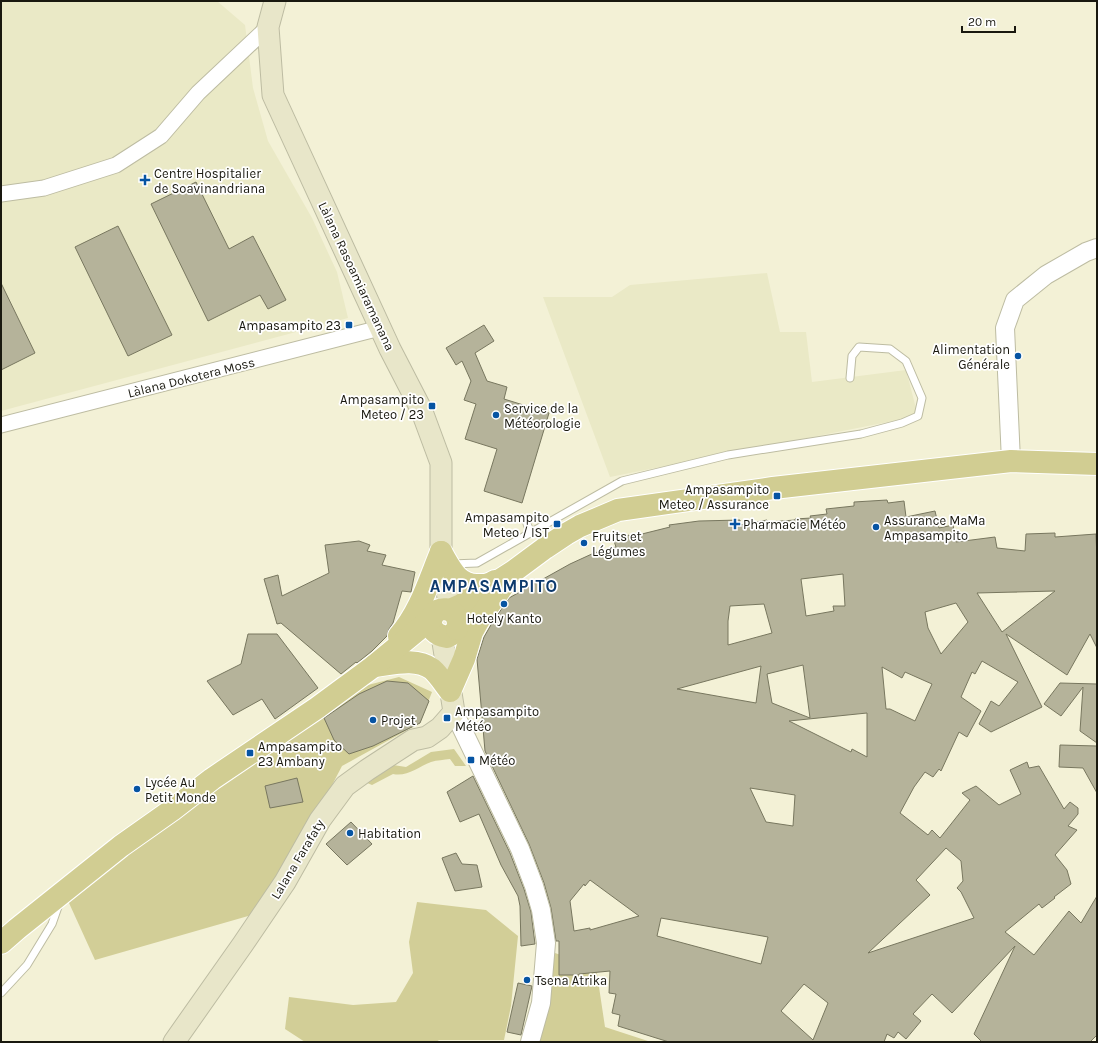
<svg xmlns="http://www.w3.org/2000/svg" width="1098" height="1043" viewBox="0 0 1098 1043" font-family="Karla,sans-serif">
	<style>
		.built { fill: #eae9c6 }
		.green { fill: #d2ce97 }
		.building { fill: #b5b39a; stroke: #78775f; fill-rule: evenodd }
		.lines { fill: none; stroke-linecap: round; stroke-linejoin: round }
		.service-casing { stroke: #bdbca2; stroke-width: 9 }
		.minor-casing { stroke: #bdbca2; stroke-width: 17 }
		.tertiary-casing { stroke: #bdbca2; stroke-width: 20 }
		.secondary-casing { stroke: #bdbca2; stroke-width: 23 }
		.primary-casing { stroke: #fff; stroke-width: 24 }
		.service { stroke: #fff; stroke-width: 7 }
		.minor { stroke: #fff; stroke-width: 15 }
		.tertiary { stroke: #fff; stroke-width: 18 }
		.secondary { stroke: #e8e6c9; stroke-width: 21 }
		.primary { stroke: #d1cd92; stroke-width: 22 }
		.poi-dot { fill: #0654a3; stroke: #fff; stroke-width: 1.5 }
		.labels { text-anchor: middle; stroke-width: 3.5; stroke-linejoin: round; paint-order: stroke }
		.poi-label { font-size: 13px; fill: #19180f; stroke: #fff; text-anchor: start }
		.street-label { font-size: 13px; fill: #19180f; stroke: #fff }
		.district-label { font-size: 17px; font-weight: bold; letter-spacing: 1px; fill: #0d3a6d; stroke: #fff }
	</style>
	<rect width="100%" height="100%" fill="#f3f1d6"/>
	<!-- built -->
	<g class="built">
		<polygon points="1,1 217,1 245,25 253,88 268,141 312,218 337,272 348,318 1,411"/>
		<polygon points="767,273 780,332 806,332 812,382 906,370 918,416 610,477 543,297 612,297 630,285"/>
	</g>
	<!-- green -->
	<g class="green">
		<polygon points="399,677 432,692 420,723 342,766 266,911 95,960 64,892 364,686"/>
		<path d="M454,749L466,766H455L450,759C444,760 437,760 431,762C418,767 407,777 393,774L372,785L365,782L393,765L406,767L431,752Z"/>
		<polygon points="417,902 486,910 518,936 511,1006 504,1040 439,1040 436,1042 305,1042 285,1029 289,997 353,1005 396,1002 413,973 409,942"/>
		<polygon points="555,953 596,967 605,1027 651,1042 534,1042"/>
	</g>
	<!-- building -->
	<g class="building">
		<polygon points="196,182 229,249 253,236 286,300 268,309 260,295 208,321 151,204"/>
		<polygon points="118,226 172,335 128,356 75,247"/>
		<polygon points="1,283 35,353 1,370"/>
		<polygon points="484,325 494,341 475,353 487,381 507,387 504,399 549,413 522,503 484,491 497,449 465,439 476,404 464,400 471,381 462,361 456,365 446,348"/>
		<path d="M887,500L888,503L904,501L906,517L935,511L939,528L953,525L956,542L995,537L997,548L1025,551L1026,534L1055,533V537L1096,534L1097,560V648L1090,634L1067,675L1006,634L1042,707L991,732L979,724L991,701L999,706L1018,682L982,661L975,674L972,672L961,697L981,711L967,737L959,732L941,771L939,769L933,777L925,772L914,787L900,813L928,835L932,830L940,838L970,800L962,793L976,786L999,805L1021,794L1010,770L1027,762L1029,768L1039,766L1064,809L1070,802L1078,808V814L1068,826L1077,830L1055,855L1067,870L1071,884L1054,897L1055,898L1042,908L1039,904L1005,932L1034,955L1069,911L1081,923L1097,896V1035L1090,1042H982L974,1034L1015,946L952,1013L932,994L913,1014L921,1021L906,1039L898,1032L894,1038L887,1034L884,1042H669L618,1026L620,1015L612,1013L616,994L609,993L610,971L579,974V975H559V941H556L551,908L544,883L529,844L485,751L477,659L484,637L492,623L509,598L570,564L594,553L616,547L614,541L629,535L630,537L670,527L669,525L699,521L740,520V525L767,520L768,522L795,520V519L811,518L810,516L827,514L826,509L854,506V502ZM843,574L845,606H833L834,611L806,616L801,579ZM1055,591L1002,632L977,593ZM956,603L968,622L941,654L928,628L925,612ZM764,604L772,633L728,645V621L730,606ZM803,665L810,718L772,703L767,674ZM761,666L756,703L677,689ZM882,667L902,678L905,672L932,684L915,721L890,709H886ZM867,713V757L852,749L851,752L789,721ZM750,788L795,795L793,826L766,822ZM946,848L961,861L963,881L957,888L961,892L974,918L868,953L930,895L916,880ZM590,880L639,916L590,930V928L574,931L570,901L584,884L585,886ZM661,918L768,937L761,964L657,936ZM804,984L828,1003L813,1040L781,1011Z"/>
		<polygon points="359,541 370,545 367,551 386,555 382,565 415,572 411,592 402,591 393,623 389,629 387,636 372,651 357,663 356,662 341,674 281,623 277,624 264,579 278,575 282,596 329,573 325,545"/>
		<polygon points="248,634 277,634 318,688 275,719 262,699 233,715 207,681 241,664"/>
		<polygon points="387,681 408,683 429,701 420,723 373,746 349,754 334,740 324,718 359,694"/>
		<polygon points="1060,683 1097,684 1097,743 1080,731 1083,687 1061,716 1044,704"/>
		<polygon points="1060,745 1097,746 1097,793 1083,768 1059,767"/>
		<polygon points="473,776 510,853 524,889 531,912 535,944 521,946 520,906 518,896 501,865 479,814 460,822 447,792"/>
		<polygon points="297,778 303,802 270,808 265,786"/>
		<polygon points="351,822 372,844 347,865 326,844"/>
		<polygon points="456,853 462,864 477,865 482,887 455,891 442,858"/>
		<polygon points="518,983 532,986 521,1035 507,1032"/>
	</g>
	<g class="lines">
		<defs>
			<g id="service">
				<polyline points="527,524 531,533"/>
				<polyline points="452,564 477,563 622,481 728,455 861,434 902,423 918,416 922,398 906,361 890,349 859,347 852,356 850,378"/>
				<polyline points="1,993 27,965 52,924 59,904"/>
			</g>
			<g id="minor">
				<polyline points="1,194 44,188 116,165 161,136 198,93 268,27"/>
				<polyline points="1,425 380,328"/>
			</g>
			<g id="tertiary">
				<polyline points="1011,461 1005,328 1015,300 1046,275 1086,252 1097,248"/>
				<polyline points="454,712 520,849 534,886 541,910 546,943 541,1003 530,1042"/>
			</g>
			<g id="secondary">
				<polyline points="275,1 268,27 273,95 390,349 421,409 441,463 441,552 438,569"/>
				<polyline points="441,553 450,610"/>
				<polyline points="174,1042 243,944 285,882 320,820 345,786 367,770 413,740 427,737 440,728 454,712 442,636"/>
			</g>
			<g id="primary">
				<path d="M441,552C450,567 457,585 477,585C485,585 489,585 495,581"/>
				<polyline points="450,610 461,605 514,571 545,548 566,534 580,526 618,510 773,488 1011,461 1097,464"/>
				<path d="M431,619C430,630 436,635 447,637C455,634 460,627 466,621"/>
				<path d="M399,636C420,612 429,581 441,552"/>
				<path d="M374,666C392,664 416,657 432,669C439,675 445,685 450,691L464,659L472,632L481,616L506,582"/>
				<path d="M1,943L17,929L121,846L172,810L212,779L317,708L374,666L431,619L436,611C450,605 461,615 457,629"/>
			</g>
		</defs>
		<!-- service casing -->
		<use href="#service" class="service-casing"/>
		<!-- minor casing -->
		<use href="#minor" class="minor-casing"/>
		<!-- tertiary casing -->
		<use href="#tertiary" class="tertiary-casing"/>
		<!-- secondary casing -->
		<use href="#secondary" class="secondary-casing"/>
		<!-- primary casing -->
		<use href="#primary" class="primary-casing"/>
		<!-- service -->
		<use href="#service" class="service"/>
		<!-- minor -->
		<use href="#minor" class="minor"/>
		<!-- tertiary -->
		<use href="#tertiary" class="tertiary"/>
		<!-- secondary -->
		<use href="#secondary" class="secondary"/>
		<!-- primary -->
		<use href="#primary" class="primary"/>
	</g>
	<!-- markers -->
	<g class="poi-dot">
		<path d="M143 174h4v4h4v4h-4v4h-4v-4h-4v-4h4z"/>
		<rect x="345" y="321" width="8" height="8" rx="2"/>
		<circle cx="1018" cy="356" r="4"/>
		<rect x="428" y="402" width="8" height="8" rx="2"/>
		<circle cx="496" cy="415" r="4"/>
		<rect x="773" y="492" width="8" height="8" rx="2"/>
		<rect x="553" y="520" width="8" height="8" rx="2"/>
		<path d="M733 518h4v4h4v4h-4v4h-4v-4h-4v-4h4z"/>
		<circle cx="876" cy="527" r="4"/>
		<circle cx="584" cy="543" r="4"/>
		<circle cx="504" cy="604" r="4"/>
		<rect x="443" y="714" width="8" height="8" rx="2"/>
		<circle cx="373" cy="720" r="4"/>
		<rect x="246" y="749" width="8" height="8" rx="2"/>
		<rect x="467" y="756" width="8" height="8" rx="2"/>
		<circle cx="137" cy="789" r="4"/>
		<circle cx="350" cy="833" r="4"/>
		<circle cx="527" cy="980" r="4"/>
	</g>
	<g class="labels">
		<!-- poi labels -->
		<g class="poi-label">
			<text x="154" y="178">Centre Hospitalier<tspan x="154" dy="15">de Soavinandriana</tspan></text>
			<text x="341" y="330" text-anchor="end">Ampasampito 23</text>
			<text x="1010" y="354" text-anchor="end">Alimentation<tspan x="1010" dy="15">Générale</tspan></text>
			<text x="424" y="404" text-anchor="end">Ampasampito<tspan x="424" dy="15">Meteo / 23</tspan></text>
			<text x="504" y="413">Service de la<tspan x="504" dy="15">Météorologie</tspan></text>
			<text x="769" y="494" text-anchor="end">Ampasampito<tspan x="769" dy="15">Meteo / Assurance</tspan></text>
			<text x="549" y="522" text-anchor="end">Ampasampito<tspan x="549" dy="15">Meteo / IST</tspan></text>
			<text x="884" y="525">Assurance MaMa<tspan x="884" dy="15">Ampasampito</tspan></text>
			<text x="743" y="529">Pharmacie Météo</text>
			<text x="592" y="541">Fruits et<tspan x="592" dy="15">Légumes</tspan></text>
			<text x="504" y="623" text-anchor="middle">Hotely Kanto</text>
			<text x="455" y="716">Ampasampito<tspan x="455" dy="15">Météo</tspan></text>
			<text x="381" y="725">Projet</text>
			<text x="258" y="751">Ampasampito<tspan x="258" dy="15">23 Ambany</tspan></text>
			<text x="479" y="765">Météo</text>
			<text x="145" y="787">Lycée Au<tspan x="145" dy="15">Petit Monde</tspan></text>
			<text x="358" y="838">Habitation</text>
			<text x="535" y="985">Tsena Atrika</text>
		</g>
		<!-- street labels -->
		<g class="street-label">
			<text transform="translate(357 276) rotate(65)" y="5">Làlana Rasoamiaramanana</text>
			<text transform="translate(191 377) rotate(-14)" y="5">Làlana Dokotera Moss</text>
			<text transform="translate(297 859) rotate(-59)" y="5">Lalana Farafaty</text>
		</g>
		<!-- district labels -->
		<g class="district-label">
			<text x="494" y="592">AMPASAMPITO</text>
		</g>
	</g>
	<!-- border -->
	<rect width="1098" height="1043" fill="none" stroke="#19180f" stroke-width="4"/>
	<!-- scale -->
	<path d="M962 26v6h53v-6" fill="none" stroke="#19180f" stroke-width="2"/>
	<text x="968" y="26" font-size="12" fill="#19180f" stroke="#ffffff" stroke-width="3" paint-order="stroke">20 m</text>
</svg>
